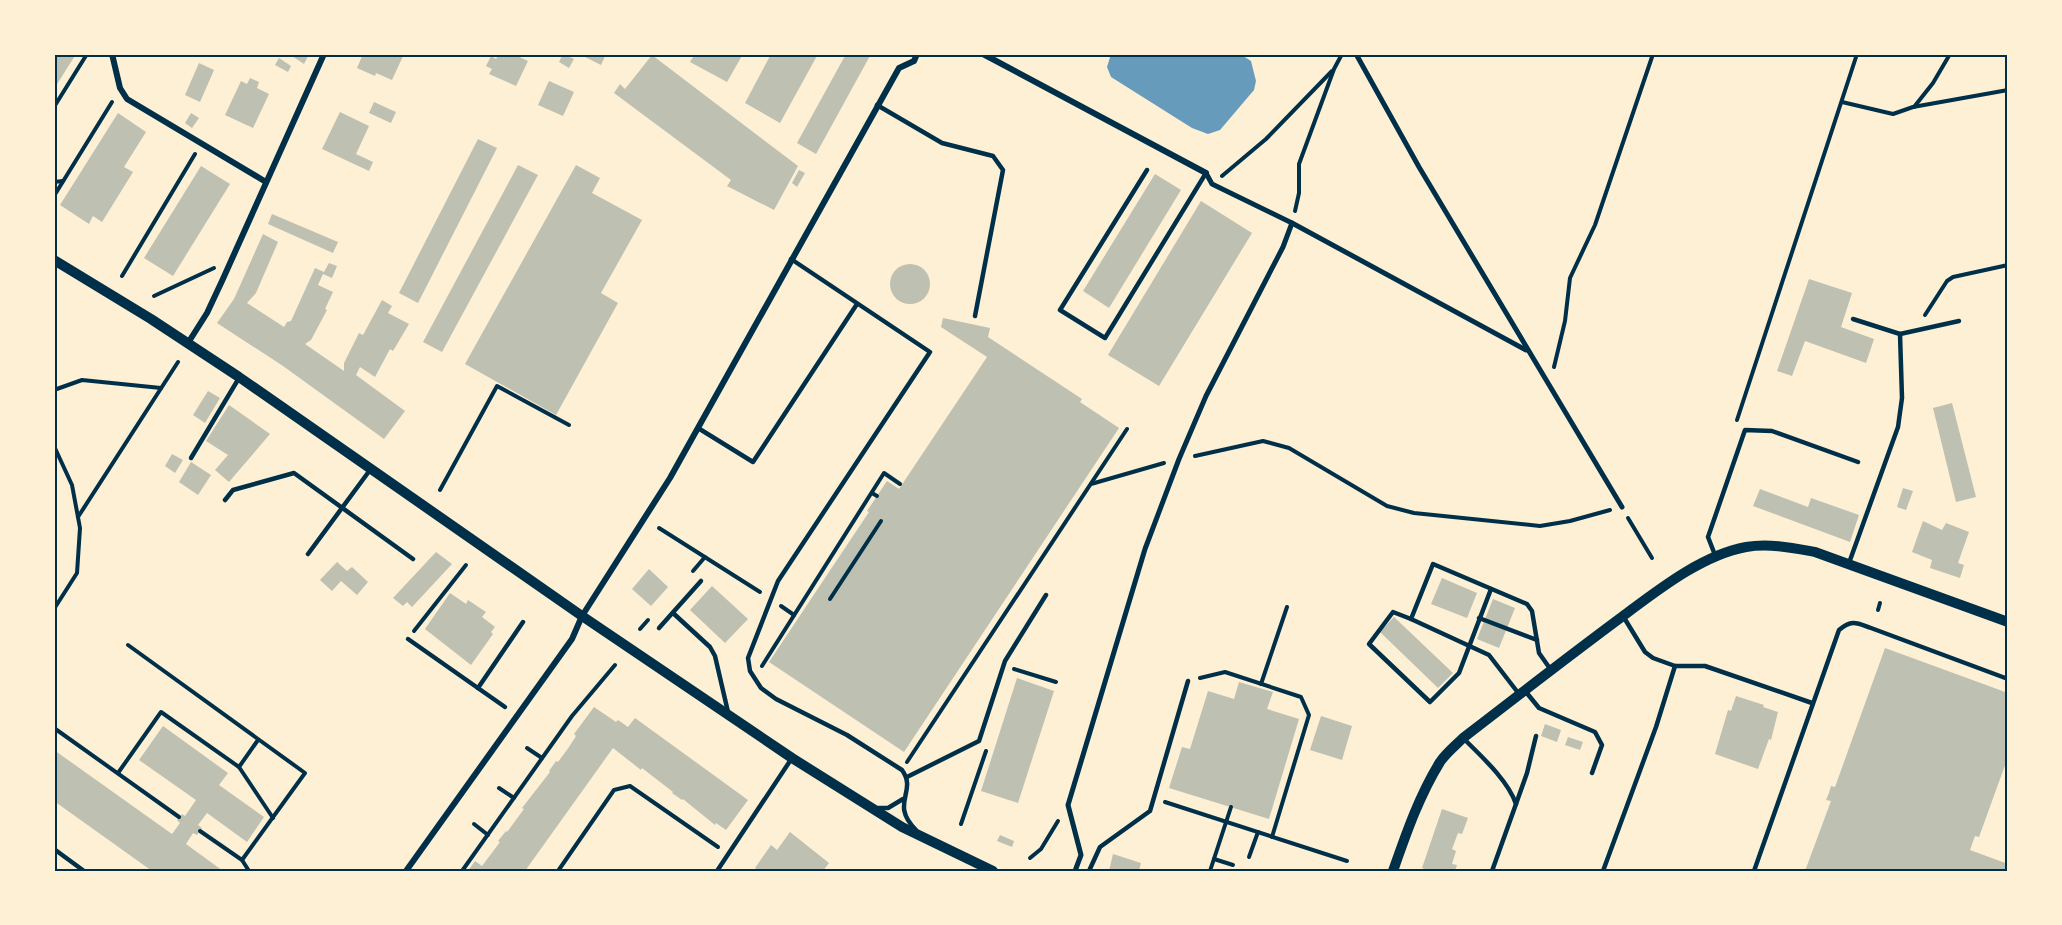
<svg xmlns="http://www.w3.org/2000/svg" width="2062" height="925" viewBox="0 0 2062 925" font-family="Raleway,sans-serif">
	<style>
		.water { fill: #669bbc }
		.building { fill: #bec0b2 }
		.lines { fill: none; stroke-linecap: round; stroke-linejoin: round }
		.path { stroke: #003049; stroke-width: 4 }
		.service { stroke: #003049; stroke-width: 4.5 }
		.pedestrian { stroke: #003049; stroke-width: 5 }
		.minor { stroke: #003049; stroke-width: 6 }
		.tertiary { stroke: #003049; stroke-width: 10 }
		.neatline { fill: none; stroke: #003049; stroke-width: 2 }
	</style>
	<rect width="100%" height="100%" fill="#fdf0d5"/>
	<!-- water -->
	<polygon class="water" points="1111,54 1240,54 1251,61 1256,81 1254,90 1220,130 1208,134 1192,128 1111,77 1107,67"/>
	<!-- building -->
	<g class="building">
		<polygon points="54,54 76,54 54,89"/>
		<polygon points="289,54 309,54 304,64"/>
		<polygon points="363,54 398,54 403,56 392,80 376,73 375,76 357,68"/>
		<polygon points="499,54 515,55 528,61 516,86 489,74 492,69 486,66 491,56 496,59"/>
		<polygon points="563,54 574,59 569,68 559,62"/>
		<polygon points="587,54 606,54 601,65 585,57"/>
		<polygon points="695,54 743,54 727,82 690,62"/>
		<polygon points="771,54 818,54 780,123 745,103"/>
		<polygon points="846,54 871,54 816,154 797,143"/>
		<polygon points="652,55 798,166 774,210 727,186 731,180 614,93 620,84 625,89"/>
		<polygon points="279,58 291,66 288,72 275,65"/>
		<polygon points="199,63 214,70 200,102 185,95"/>
		<polygon points="250,78 259,82 257,88 269,94 253,128 225,115 241,81 247,84"/>
		<polygon points="549,81 574,92 563,116 538,105"/>
		<polygon points="374,102 396,112 391,123 369,113"/>
		<polygon points="340,112 369,126 356,154 373,162 369,171 322,149"/>
		<polygon points="118,113 146,132 124,167 133,172 102,222 93,216 89,224 60,205"/>
		<polygon points="191,113 199,118 192,128 185,123"/>
		<polygon points="478,139 497,148 418,303 399,293"/>
		<polygon points="518,165 538,175 442,352 423,342"/>
		<polygon points="576,165 600,178 592,193 642,220 601,293 618,303 556,415 465,364"/>
		<polygon points="201,166 230,184 173,276 144,258"/>
		<polygon points="799,170 805,173 797,187 792,183"/>
		<polygon points="1155,174 1181,190 1109,308 1083,291"/>
		<polygon points="1201,201 1252,233 1159,386 1108,355"/>
		<polygon points="272,214 338,242 333,253 268,224"/>
		<polygon points="263,234 278,242 256,293 247,303 284,327 287,322 291,321 315,268 324,272 329,263 337,266 332,278 323,274 318,285 333,292 325,309 327,310 311,340 305,344 344,371 344,363 359,333 363,335 382,300 392,306 388,313 409,324 393,351 390,349 375,377 360,367 356,375 405,411 384,439 283,366 217,323 234,299"/>
		<circle cx="910" cy="284" r="20"/>
		<polygon points="1809,279 1852,293 1841,327 1874,339 1866,363 1805,341 1792,376 1777,371"/>
		<polygon points="943,318 990,328 988,337 1082,399 1080,402 1119,428 904,752 769,662 869,512 867,511 887,481 899,489 987,357 941,327"/>
		<polygon points="208,391 220,398 205,423 193,415"/>
		<polygon points="1952,403 1976,497 1956,502 1933,408"/>
		<polygon points="229,405 270,434 229,482 215,470 228,455 206,441"/>
		<polygon points="172,454 183,460 175,473 165,466"/>
		<polygon points="191,462 211,475 198,495 179,482"/>
		<polygon points="1903,488 1913,491 1906,510 1897,507"/>
		<polygon points="1760,489 1808,507 1811,498 1859,515 1850,542 1753,506"/>
		<polygon points="1923,521 1942,530 1946,523 1969,532 1958,563 1964,565 1960,578 1930,568 1932,560 1912,552"/>
		<polygon points="436,552 452,564 412,607 407,602 403,606 393,598"/>
		<polygon points="337,562 347,571 352,567 368,582 357,595 341,581 332,591 320,580"/>
		<polygon points="649,569 668,587 651,606 632,589"/>
		<polygon points="1442,578 1477,593 1467,618 1431,604"/>
		<polygon points="712,586 748,619 725,643 690,610"/>
		<polygon points="450,593 466,604 468,600 486,612 482,617 495,627 491,632 493,634 471,665 425,629"/>
		<polygon points="1493,599 1515,608 1499,648 1477,639"/>
		<polygon points="1394,617 1453,673 1438,688 1380,632"/>
		<polygon points="1885,648 2008,693 2008,757 1979,837 1975,836 1970,850 2008,864 2008,871 1805,871 1831,801 1826,800 1829,793 1831,786 1835,787"/>
		<polygon points="1017,678 1054,691 1018,803 981,791"/>
		<polygon points="1239,682 1273,692 1267,709 1299,719 1269,819 1169,788 1182,747 1190,749 1208,691 1234,699"/>
		<polygon points="1736,696 1764,705 1763,707 1778,712 1771,740 1769,739 1758,769 1715,754 1728,710 1731,711"/>
		<polygon points="594,707 616,722 618,720 628,727 635,718 748,800 726,830 716,823 715,825 683,799 682,800 672,793 673,792 642,768 641,770 613,748 525,871 468,871 475,861 482,866 500,842 498,841 506,831 507,832 524,809 522,808 550,772 549,771 556,761 558,762 569,747 576,736 574,734"/>
		<polygon points="1321,716 1352,726 1342,760 1310,750"/>
		<polygon points="1545,724 1561,730 1557,742 1541,736"/>
		<polygon points="163,726 228,773 219,785 264,817 247,842 207,813 198,825 202,828 200,831 197,835 193,833 186,844 223,871 152,871 54,801 54,750 172,834 180,823 177,820 182,814 185,816 196,800 139,760"/>
		<polygon points="1568,737 1583,742 1580,750 1565,745"/>
		<polygon points="1442,809 1468,818 1462,834 1458,833 1452,849 1456,851 1452,864 1457,865 1455,871 1430,871 1422,868"/>
		<polygon points="790,832 829,863 823,871 759,871 755,868 771,845 777,850"/>
		<polygon points="1000,835 1014,841 1012,847 997,841"/>
		<polygon points="1113,854 1141,863 1139,871 1109,871"/>
	</g>
	<g class="lines">
		<!-- path -->
		<g class="path">
			<polyline points="1842,102 1893,114 1913,107 2008,90"/>
			<polyline points="54,107 87,54"/>
			<polyline points="1914,107 1933,83 1950,54"/>
			<polyline points="1222,176 1266,139 1332,71"/>
			<polyline points="54,182 63,181"/>
			<polyline points="54,196 112,102"/>
			<polyline points="1295,211 1299,193 1299,164 1334,69 1342,54"/>
			<polyline points="122,276 195,154"/>
			<polyline points="154,296 214,268"/>
			<polyline points="1925,315 1947,281 1953,277 2008,265"/>
			<polyline points="1554,367 1565,321 1570,278 1595,225 1653,54"/>
			<polyline points="54,390 82,380 161,388"/>
			<polyline points="1737,420 1857,54"/>
			<polyline points="54,446 72,485 80,528 77,573 54,609"/>
			<polyline points="1195,456 1263,441 1289,448 1387,506 1414,513 1540,526 1570,521 1610,510"/>
			<polyline points="1091,484 1164,463"/>
			<polyline points="440,490 497,386 569,425"/>
			<polyline points="872,493 877,496"/>
			<polyline points="78,517 178,362"/>
			<polyline points="1628,518 1652,558"/>
			<polyline points="659,528 760,592"/>
			<polyline points="693,571 705,557"/>
			<polyline points="830,599 881,521"/>
			<polyline points="781,606 794,615"/>
			<polyline points="1878,610 1880,603"/>
			<polyline points="640,629 648,620"/>
			<polyline points="414,631 466,565"/>
			<polyline points="128,645 305,773 242,860"/>
			<polyline points="762,666 884,473 900,484"/>
			<polyline points="1014,669 1056,682"/>
			<polyline points="1200,678 1225,672 1301,697 1309,715 1272,837"/>
			<polyline points="1261,684 1287,607"/>
			<polyline points="54,728 179,817"/>
			<polyline points="527,748 542,758"/>
			<polyline points="907,762 1127,429"/>
			<polyline points="239,767 258,740"/>
			<polyline points="118,773 161,712 239,767 273,818"/>
			<polyline points="499,788 514,798"/>
			<polyline points="1165,802 1347,861"/>
			<polyline points="474,824 488,835"/>
			<polyline points="961,824 986,751"/>
			<polyline points="200,831 242,860 249,871"/>
			<polyline points="1249,857 1258,832"/>
			<polyline points="1030,858 1041,849 1058,821"/>
			<polyline points="1214,859 1233,865"/>
			<polyline points="462,871 572,716 615,665"/>
			<polyline points="558,871 614,790 630,786 718,847"/>
			<polyline points="1210,871 1231,807"/>
		</g>
		<!-- service -->
		<g class="service">
			<polyline points="877,105 942,143 993,156 1003,170 975,316"/>
			<polyline points="1147,170 1060,310 1105,338 1206,173"/>
			<path d="M791,259L930,352L778,581L748,658L750,671L761,688L776,699L847,735L902,770C918,792 889,803 916,830"/>
			<polyline points="1853,319 1900,334 1959,321"/>
			<polyline points="698,428 753,462 857,304"/>
			<polyline points="191,458 239,378"/>
			<polyline points="225,500 233,490 294,473 413,559"/>
			<polyline points="308,554 370,470"/>
			<polyline points="1715,555 1708,537 1745,430 1772,431 1858,462"/>
			<polyline points="1849,563 1898,427 1902,398 1900,334"/>
			<polyline points="673,613 710,647 715,656 728,712"/>
			<polyline points="1623,616 1645,652 1653,658 1675,666 1705,666 1812,703"/>
			<polyline points="1479,618 1537,640"/>
			<polyline points="1411,619 1393,612 1369,644 1430,702 1459,673 1491,589"/>
			<polyline points="659,628 701,581"/>
			<polyline points="408,639 505,707"/>
			<polyline points="478,688 523,622"/>
			<polyline points="1526,692 1539,708 1595,732 1602,745 1592,773"/>
			<polyline points="1519,694 1489,655 1411,619 1433,564 1527,604 1532,611 1539,653 1551,670"/>
			<path d="M1463,738C1480,755 1508,780 1516,804L1492,871"/>
			<polyline points="907,777 979,741 1005,661 1046,595"/>
			<polyline points="1516,804 1527,773 1536,736"/>
			<polyline points="878,808 888,808 903,799"/>
			<polyline points="54,849 84,871"/>
			<polyline points="717,871 792,758"/>
			<polyline points="1089,871 1100,847 1150,811 1188,681"/>
			<polyline points="1603,871 1656,727 1675,666"/>
			<path d="M1754,871L1839,630C1852,619 1857,623 1871,628L2008,679"/>
		</g>
		<!-- pedestrian -->
		<g class="pedestrian">
			<polyline points="1356,54 1419,167 1622,507"/>
			<polyline points="1206,173 1212,184 1292,223 1526,350"/>
			<polyline points="1075,871 1081,855 1068,805 1145,549 1179,459 1206,396 1283,247 1292,223"/>
		</g>
		<!-- minor -->
		<g class="minor">
			<polyline points="112,54 120,88 127,99 266,182"/>
			<polyline points="983,54 1206,173"/>
			<polyline points="188,343 207,313 222,281 324,54"/>
			<polyline points="406,871 572,639 582,616 670,478 899,68 914,61 917,54"/>
		</g>
		<!-- tertiary -->
		<g class="tertiary">
			<polyline points="54,260 151,319 239,377 582,616 792,758 902,827 993,871"/>
			<path d="M1393,871C1406,834 1419,796 1440,762C1446,753 1455,746 1463,738C1516,697 1569,656 1623,616C1658,590 1702,555 1746,547C1769,543 1793,548 1815,552L2008,622"/>
		</g>
	</g>
	<!-- border -->
	<rect width="2062" height="925" fill="none" stroke="#fdf0d5" stroke-width="111"/>
	<rect x="56" y="56" width="1950" height="814" class="neatline"/>
</svg>
